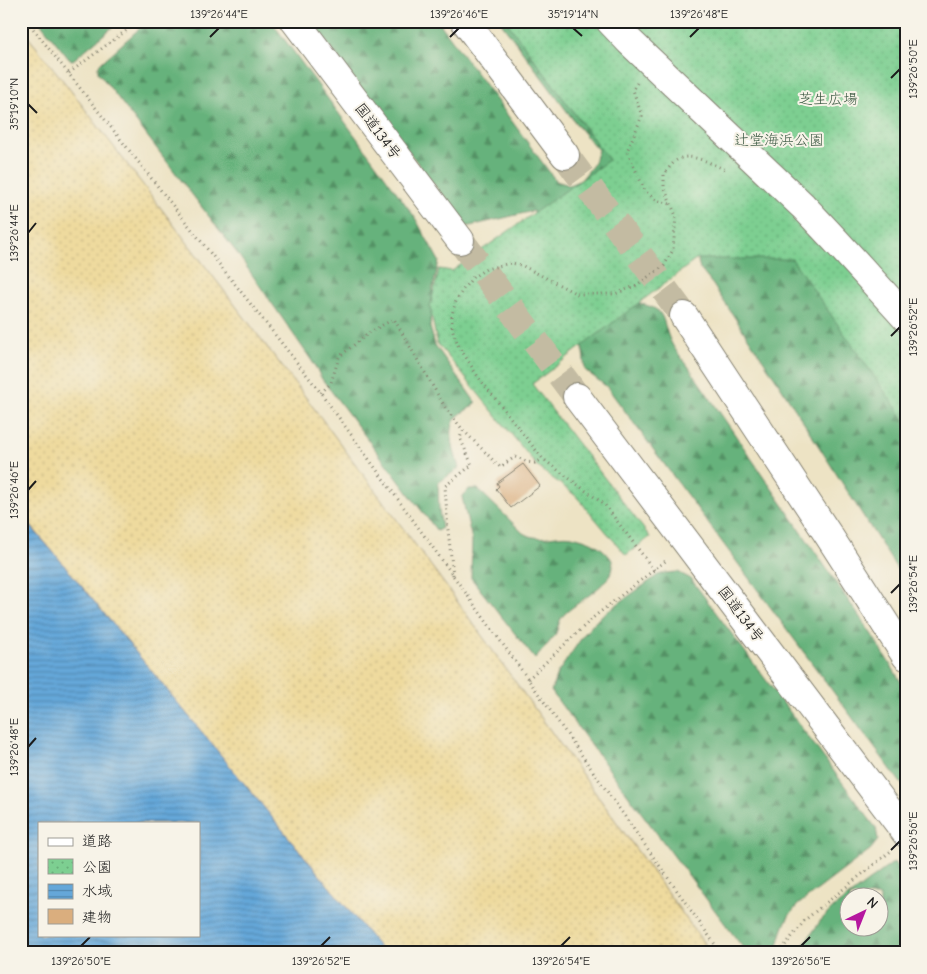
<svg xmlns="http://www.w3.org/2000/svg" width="927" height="974" viewBox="0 0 927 974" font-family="'Comic Neue','Klee One',sans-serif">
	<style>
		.forest { fill: url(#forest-firs); stroke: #41674c; fill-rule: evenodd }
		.sand { fill: url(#sand-dots); stroke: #857b5d }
		.park { fill: url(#park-dots); stroke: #4c7656 }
		.water { fill: url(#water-rules); stroke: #40627a; fill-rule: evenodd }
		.building { fill: #daae7e }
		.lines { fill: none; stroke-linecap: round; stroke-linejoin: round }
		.highway-tunnel { stroke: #c3bba2; stroke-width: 28; stroke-dasharray: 28 14; stroke-linecap: butt }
		.street-casing { stroke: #848070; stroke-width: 30 }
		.highway-casing { stroke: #848070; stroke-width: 30 }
		.path { stroke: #848070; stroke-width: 3; stroke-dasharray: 1 4; stroke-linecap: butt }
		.street { stroke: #fff; stroke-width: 28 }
		.highway { stroke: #fff; stroke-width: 28 }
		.ticks { fill: none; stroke: #1c1c1c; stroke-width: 2 }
		.labels { text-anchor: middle; stroke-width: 4; stroke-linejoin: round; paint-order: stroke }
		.park-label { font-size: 15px; fill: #3e5b45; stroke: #f7f3e8 }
		.street-label { font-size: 15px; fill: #1c1c1c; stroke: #f7f3e8 }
		.neatline { fill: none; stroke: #1c1c1c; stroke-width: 2 }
		.ticks-label { font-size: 12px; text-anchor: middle; fill: #1c1c1c }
	</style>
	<defs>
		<pattern id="forest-firs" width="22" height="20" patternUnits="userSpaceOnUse" patternTransform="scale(1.25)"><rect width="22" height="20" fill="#66b27b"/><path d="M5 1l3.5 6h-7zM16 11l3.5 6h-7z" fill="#539064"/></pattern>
		<pattern id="sand-dots" width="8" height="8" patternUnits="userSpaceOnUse" patternTransform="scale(1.25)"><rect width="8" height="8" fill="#eeda9e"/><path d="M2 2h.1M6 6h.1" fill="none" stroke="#ccba88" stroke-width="1.8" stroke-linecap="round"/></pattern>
		<pattern id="park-dots" width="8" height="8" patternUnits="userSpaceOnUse" patternTransform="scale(1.25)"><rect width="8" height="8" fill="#7dcf91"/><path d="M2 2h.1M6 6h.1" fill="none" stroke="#6bb17c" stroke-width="1.8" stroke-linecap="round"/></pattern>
		<pattern id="water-rules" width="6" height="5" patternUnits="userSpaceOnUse" patternTransform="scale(1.25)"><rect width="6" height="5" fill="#65a7d9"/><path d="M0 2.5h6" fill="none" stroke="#5287af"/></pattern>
	</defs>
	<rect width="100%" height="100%" fill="#f7f3e8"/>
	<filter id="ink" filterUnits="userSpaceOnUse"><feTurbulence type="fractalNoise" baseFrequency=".02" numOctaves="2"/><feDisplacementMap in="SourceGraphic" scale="10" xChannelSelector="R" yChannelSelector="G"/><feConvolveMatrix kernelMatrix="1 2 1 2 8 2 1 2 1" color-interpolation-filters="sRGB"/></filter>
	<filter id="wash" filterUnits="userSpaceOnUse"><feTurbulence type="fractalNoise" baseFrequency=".0096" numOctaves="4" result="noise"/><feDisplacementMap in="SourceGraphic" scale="20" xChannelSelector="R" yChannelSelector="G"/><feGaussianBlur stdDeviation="1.12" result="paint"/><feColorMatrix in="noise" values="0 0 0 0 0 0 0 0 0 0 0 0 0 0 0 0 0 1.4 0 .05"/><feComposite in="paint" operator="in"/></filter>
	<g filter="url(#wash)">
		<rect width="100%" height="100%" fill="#ede3c4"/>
		<!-- forest -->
		<g class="forest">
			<polygon points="39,21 120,21 73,60 69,59"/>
			<path d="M148,21H271L414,216L439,261L433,287L430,327L435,345L476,403C471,409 462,411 457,417C446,429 455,454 459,468L438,483L439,511L442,528L437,531L322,379L312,361L237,253L98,72V66L103,61Z"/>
			<polygon points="310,21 438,21 556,181 569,185 581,180 593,165 598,150 580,129 500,21 598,21 679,101 547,228 533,211 466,227"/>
			<polygon points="789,254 906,330 906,583 779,384 713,285 700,269 698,261 701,255"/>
			<path d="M633,303C671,307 659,321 673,346C677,353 683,359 688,366L872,635L906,690V790L607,387L585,370L581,334Z"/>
			<path d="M469,489H478L523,533C539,543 556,533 572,536C588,540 598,543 609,556C628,578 572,603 562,617C558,622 558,630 555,635C549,643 542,651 535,659L471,578L472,540L462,497Z"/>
			<path d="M678,572L691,579L876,828L878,840L871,849L799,904C783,920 782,932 776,953H747L643,815L551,691L557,674L585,633L601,616L658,575L666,573Z"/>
			<path d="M894,862L906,880V953H797L808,939L821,920L833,908ZM880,896V926H850V896Z"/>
		</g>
		<!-- sand -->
		<polygon class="sand" points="21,28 65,83 310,403 446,586 711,953 384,953 60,560 21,514"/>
		<!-- park -->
		<polygon class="park" points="506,21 906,21 906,422 792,259 697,259 532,384 650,537 626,555 576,496 538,467 437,343 430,307 439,269 452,271 609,160"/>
		<!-- water -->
		<path class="water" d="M21,515L60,560L384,953H21ZM39,823H199V935H39Z"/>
		<g id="blocks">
			<!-- building -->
			<polygon class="building" points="523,464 540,486 511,508 496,489 499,486 497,483"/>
		</g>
	</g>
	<g filter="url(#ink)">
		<use href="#blocks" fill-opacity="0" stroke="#848070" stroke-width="1"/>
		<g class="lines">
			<!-- highway-tunnel -->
			<g class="highway-tunnel">
				<polyline points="565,155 684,316"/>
				<polyline points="460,240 577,397"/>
			</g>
			<defs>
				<polyline id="street" points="610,21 629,41 803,206 836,241 906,318"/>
				<g id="highway">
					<polyline points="295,21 460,240"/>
					<polyline points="465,21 565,155"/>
					<polyline points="684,316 829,536 906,656"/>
					<polyline points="577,397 906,833"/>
				</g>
			</defs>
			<!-- street casing -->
			<use href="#street" class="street-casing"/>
			<!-- highway casing -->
			<use href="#highway" class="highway-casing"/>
			<!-- path -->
			<g class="path">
				<polyline points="27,21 321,393 528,679 721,953"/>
				<polyline points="69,73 139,21"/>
				<polyline points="637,83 633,90 642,116 627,151 645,191 656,200 670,204"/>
				<polyline points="321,393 331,383 339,357 370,332 394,319 446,409 463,430 500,467 515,457 519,458 527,462 535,463 543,459"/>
				<path d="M654,570L605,505L543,459L479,378L458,345L452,328V314L456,301L464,288L473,277L486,269L511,263L521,265L577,294H615L635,286L664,266L673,250L676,216L664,187V174C668,170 672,163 677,160C690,151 714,165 726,170"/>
				<polyline points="453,575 448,530 445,486 472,465 460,438 463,430"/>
				<polyline points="528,679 595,616 668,559"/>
				<polyline points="779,953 806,919 891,851"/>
			</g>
			<!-- street -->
			<use href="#street" class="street"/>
			<!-- highway -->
			<use href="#highway" class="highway"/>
		</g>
	</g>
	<!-- ticks -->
	<path class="ticks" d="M573,28L582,36M210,37L219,28M450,37L459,28M690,37L699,28M891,78L900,69M28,104L37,113M28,233L36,223M891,336L900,327M28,490L36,481M891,593L900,584M28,747L36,738M891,850L900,841M81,946L90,937M321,946L330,937M561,946L570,937M801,946L810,937"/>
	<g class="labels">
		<!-- park labels -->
		<g class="park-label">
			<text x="828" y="104">芝生広場</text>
			<text x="779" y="145">辻堂海浜公園</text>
		</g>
		<!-- street labels -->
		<g class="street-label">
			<text transform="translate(378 131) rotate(53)" y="5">国道134号</text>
			<text transform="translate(741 614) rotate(53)" y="5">国道134号</text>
		</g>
	</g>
	<!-- margin -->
	<rect width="927" height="974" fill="none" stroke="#f7f3e8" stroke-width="55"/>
	<!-- legend -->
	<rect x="38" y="822" width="162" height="115" fill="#f7f3e8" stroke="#9f9d96"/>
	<rect x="48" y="838" width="25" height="8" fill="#ffffff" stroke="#9f9d96"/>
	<text x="82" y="846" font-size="15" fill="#1c1c1c">道路</text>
	<rect x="48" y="859" width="25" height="15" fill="url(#park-dots)" stroke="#9f9d96"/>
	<text x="82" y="872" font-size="15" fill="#1c1c1c">公園</text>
	<rect x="48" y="884" width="25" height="15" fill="url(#water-rules)" stroke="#9f9d96"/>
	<text x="82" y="896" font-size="15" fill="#1c1c1c">水域</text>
	<rect x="48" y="909" width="25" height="15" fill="#daae7e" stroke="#9f9d96"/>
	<text x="82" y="922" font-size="15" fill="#1c1c1c">建物</text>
	<!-- north arrow -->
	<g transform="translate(864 912) rotate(43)"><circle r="24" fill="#f7f3e8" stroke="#9f9d96"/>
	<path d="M0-4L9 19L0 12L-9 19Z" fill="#b5179e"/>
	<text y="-8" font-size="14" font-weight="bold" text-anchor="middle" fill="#1c1c1c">N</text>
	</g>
	<rect x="28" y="28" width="872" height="918" class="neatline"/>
	<g class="ticks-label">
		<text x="219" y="18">139°26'44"E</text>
		<text x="459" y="18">139°26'46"E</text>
		<text x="573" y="18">35°19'14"N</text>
		<text x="699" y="18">139°26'48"E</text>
		<text transform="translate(913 69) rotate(-90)" y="4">139°26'50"E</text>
		<text transform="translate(14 104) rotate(-90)" y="4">35°19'10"N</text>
		<text transform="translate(14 233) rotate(-90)" y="4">139°26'44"E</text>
		<text transform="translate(913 327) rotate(-90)" y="4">139°26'52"E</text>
		<text transform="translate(14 490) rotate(-90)" y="4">139°26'46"E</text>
		<text transform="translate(913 584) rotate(-90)" y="4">139°26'54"E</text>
		<text transform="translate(14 747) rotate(-90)" y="4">139°26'48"E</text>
		<text transform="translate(913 841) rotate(-90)" y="4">139°26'56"E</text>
		<text x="81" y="965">139°26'50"E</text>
		<text x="321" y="965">139°26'52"E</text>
		<text x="561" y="965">139°26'54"E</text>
		<text x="801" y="965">139°26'56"E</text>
	</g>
</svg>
